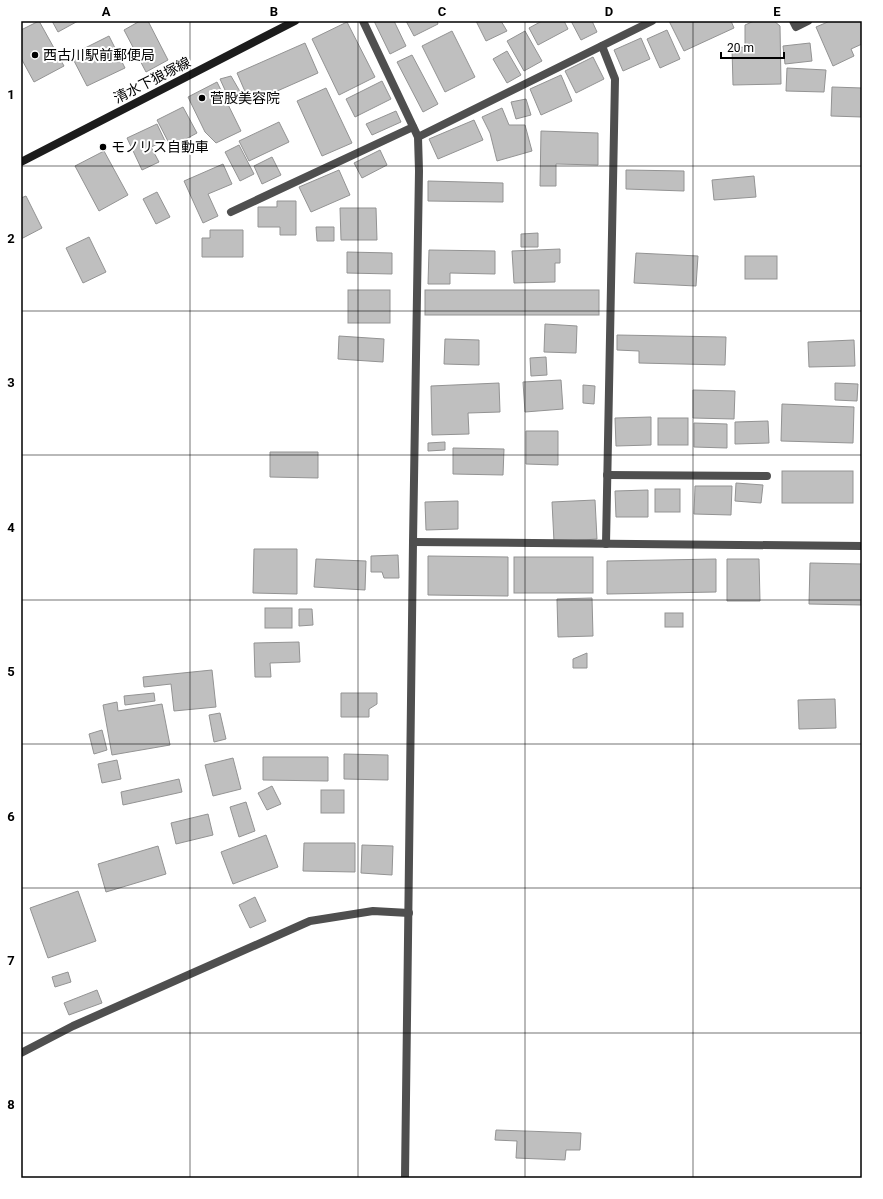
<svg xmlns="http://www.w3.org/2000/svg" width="883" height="1199" viewBox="0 0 883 1199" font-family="Roboto,'Noto Sans JP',sans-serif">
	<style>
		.building { fill: #bfbfbf; stroke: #939393 }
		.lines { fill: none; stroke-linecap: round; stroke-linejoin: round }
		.minor { stroke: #4f4f4f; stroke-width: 8 }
		.secondary { stroke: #1c1c1c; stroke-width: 8 }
		.grid { fill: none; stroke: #000; stroke-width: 1; stroke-opacity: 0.55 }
		.poi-dot { fill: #000; stroke: #fff; stroke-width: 1.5 }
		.labels { text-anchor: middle; stroke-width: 4; stroke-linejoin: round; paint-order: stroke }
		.poi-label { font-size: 14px; fill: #000; stroke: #fff; text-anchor: start }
		.street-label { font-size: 14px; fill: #000; stroke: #fff }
		.neatline { fill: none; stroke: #000; stroke-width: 1.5 }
		.grid-label { font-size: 13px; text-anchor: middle; font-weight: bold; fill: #000 }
	</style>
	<rect width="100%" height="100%" fill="#fff"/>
	<!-- building -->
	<g class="building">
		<polygon points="39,21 64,66 34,82 21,58 21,30"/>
		<polygon points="52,21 78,21 58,32"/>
		<polygon points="140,21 148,21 168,60 146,72 124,30"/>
		<polygon points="374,21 394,21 406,46 390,54"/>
		<polygon points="406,21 437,21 438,24 414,36"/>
		<polygon points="476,21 501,21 507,31 486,41"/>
		<polygon points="542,21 564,21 568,29 538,45 529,28"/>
		<polygon points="571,21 592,21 597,32 581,40"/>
		<polygon points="669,21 731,21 734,28 684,51"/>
		<polygon points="754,21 774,21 780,26 781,84 733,85 732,48 745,47 745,25"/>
		<polygon points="830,21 862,21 862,44 851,49 854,56 833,66 816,27"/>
		<polygon points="347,22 375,77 339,95 312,39"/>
		<polygon points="667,30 680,59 660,68 647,39"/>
		<polygon points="452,31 475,77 445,92 422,46"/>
		<polygon points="525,31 542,61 524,71 507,41"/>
		<polygon points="109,36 125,68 87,86 71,55"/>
		<polygon points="641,38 650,59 623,71 614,50"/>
		<polygon points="305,43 318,73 250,103 237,73"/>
		<polygon points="810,43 812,61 785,64 783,46"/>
		<polygon points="507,51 521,75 507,83 493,59"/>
		<polygon points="412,55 438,104 423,112 397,62"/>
		<polygon points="593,57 604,79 576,93 565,71"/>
		<polygon points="787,68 826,70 824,92 786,91"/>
		<polygon points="561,75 572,101 541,115 530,89"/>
		<polygon points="231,76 242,95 230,101 220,79"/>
		<polygon points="382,81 391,99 355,117 346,99"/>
		<polygon points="217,82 241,131 216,143 205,132 188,97"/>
		<polygon points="832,87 862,88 862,117 831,116"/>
		<polygon points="326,88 352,143 322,156 297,101"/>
		<polygon points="526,99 531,115 516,119 511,102"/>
		<polygon points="183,107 197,133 171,147 157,120"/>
		<polygon points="502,108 509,125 525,125 532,151 497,161 490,133 482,117"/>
		<polygon points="396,111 401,122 372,135 366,124"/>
		<polygon points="474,120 483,140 438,159 429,139"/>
		<polygon points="279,122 289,142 249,161 239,141"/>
		<polygon points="157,124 165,141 151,147 159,162 142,170 127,138"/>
		<polygon points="541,131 598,133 598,165 556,164 556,186 540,186"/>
		<polygon points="239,145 254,174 240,181 225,152"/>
		<polygon points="380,150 387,165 362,178 354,163"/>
		<polygon points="104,151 128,195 99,211 75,166"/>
		<polygon points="272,157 281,175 262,184 254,166"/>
		<polygon points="223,164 232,184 208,194 218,216 203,223 184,181"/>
		<polygon points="339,170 350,195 311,212 299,187"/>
		<polygon points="626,170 684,171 684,191 626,189"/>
		<polygon points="754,176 756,197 714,200 712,180"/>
		<polygon points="428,181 503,183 503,202 428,201"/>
		<polygon points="157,192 170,217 156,224 143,199"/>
		<polygon points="26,196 42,228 21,239 21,198"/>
		<polygon points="277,201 296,201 296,235 280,235 280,227 258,227 258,207 277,207"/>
		<polygon points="340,208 376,208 377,240 341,240"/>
		<polygon points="316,227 334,227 334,241 317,241"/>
		<polygon points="210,230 243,230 243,257 202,257 202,238 210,238"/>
		<polygon points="538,233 538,247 521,247 521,234"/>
		<polygon points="89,237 106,272 83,283 66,248"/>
		<polygon points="560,249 560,263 555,263 555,282 514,283 512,251"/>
		<polygon points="429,250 495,251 495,274 450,273 450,284 428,284"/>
		<polygon points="347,252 392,253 392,274 347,273"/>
		<polygon points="636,253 698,256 696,286 634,283"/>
		<rect x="745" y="256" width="32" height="23"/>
		<rect x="348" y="290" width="42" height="33"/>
		<rect x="425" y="290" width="174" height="25"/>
		<polygon points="545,324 577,326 576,353 544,352"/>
		<polygon points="617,335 726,337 725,365 639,363 639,351 617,350"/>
		<polygon points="339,336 384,339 383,362 338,359"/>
		<polygon points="445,339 479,340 479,365 444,364"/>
		<polygon points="854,340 855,366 809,367 808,342"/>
		<polygon points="546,357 547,375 531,376 530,358"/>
		<polygon points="561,380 563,409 525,412 523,382"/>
		<polygon points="499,383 500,412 468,413 469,434 432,435 431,386"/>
		<polygon points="835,383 858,384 857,401 835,400"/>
		<polygon points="583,385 595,386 594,404 583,403"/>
		<polygon points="693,390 735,391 734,419 693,418"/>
		<polygon points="782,404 854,407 853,443 781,441"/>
		<polygon points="651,417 651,445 616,446 615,418"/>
		<rect x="658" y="418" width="30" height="27"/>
		<polygon points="768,421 769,443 735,444 735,422"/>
		<polygon points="694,423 727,424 727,448 694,447"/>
		<polygon points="526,431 558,431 558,465 526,464"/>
		<polygon points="445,442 445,450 428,451 428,443"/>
		<polygon points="453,448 504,449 503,475 453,474"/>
		<polygon points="270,452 318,452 318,478 270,477"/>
		<rect x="782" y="471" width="71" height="32"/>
		<polygon points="736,483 763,485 761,503 735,501"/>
		<polygon points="695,486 732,486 731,515 694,514"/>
		<rect x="655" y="489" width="25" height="23"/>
		<polygon points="648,490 648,517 616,517 615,491"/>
		<polygon points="595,500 597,539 554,542 552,502"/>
		<polygon points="458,501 458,529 426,530 425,502"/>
		<polygon points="254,549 297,549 297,594 253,593"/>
		<polygon points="398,555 399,578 384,578 382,572 371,572 371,556"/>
		<polygon points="428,556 508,557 508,596 428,595"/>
		<rect x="514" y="557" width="79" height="36"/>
		<polygon points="316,559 366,561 365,590 314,587"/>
		<polygon points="716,559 716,592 607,594 607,561"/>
		<polygon points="727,559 759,559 760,601 727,601"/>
		<polygon points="810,563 862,564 862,605 809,604"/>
		<polygon points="592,598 593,636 558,637 557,599"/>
		<rect x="265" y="608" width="27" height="20"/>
		<polygon points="299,609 312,609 313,625 299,626"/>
		<rect x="665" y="613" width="18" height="14"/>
		<polygon points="299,642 300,662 270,663 271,677 255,677 254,643"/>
		<polygon points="587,653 587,668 573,668 573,659"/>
		<polygon points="212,670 216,707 174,711 171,684 144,687 143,677"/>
		<polygon points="154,693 155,701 125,705 124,696"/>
		<polygon points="341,693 377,693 377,704 369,709 369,717 341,717"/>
		<polygon points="835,699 836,728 799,729 798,700"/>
		<polygon points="117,702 118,711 162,704 170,745 112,755 103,705"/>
		<polygon points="220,713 226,739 214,742 209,715"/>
		<polygon points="102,730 107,750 94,754 89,734"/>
		<polygon points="344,754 388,755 388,780 344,779"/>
		<polygon points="263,757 328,757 328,781 263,780"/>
		<polygon points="233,758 241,789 213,796 205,765"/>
		<polygon points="117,760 121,779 102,783 98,764"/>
		<polygon points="179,779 182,792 123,805 121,792"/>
		<polygon points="272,786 281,804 267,810 258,793"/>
		<rect x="321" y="790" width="23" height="23"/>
		<polygon points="246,802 255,831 239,837 230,807"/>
		<polygon points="208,814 213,835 176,844 171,823"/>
		<polygon points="266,835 278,867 233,884 221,852"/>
		<polygon points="304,843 355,843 355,872 303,871"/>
		<polygon points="362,845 393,846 392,875 361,873"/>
		<polygon points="158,846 166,874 106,892 98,864"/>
		<polygon points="78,891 96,941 48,958 30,908"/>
		<polygon points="255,897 266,921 250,928 239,905"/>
		<polygon points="68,972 71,982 55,987 52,977"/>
		<polygon points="97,990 102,1003 69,1015 64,1003"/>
		<polygon points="496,1130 581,1133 580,1150 566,1150 565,1160 516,1158 517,1141 495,1140"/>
	</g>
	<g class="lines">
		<!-- minor -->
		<g class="minor">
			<polyline points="363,21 418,137 419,171 413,542 405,1178"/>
			<polyline points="793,21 796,27 808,21"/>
			<polyline points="602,46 615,79 606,544"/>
			<polyline points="418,137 652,21"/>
			<polyline points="231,212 413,127"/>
			<polyline points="607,475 767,476"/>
			<polyline points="413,542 862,546"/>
			<polyline points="21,1053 73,1026 310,921 373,911 409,913"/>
		</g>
		<!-- secondary -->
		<polyline class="secondary" points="21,162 295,21"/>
	</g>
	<!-- grid -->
	<path class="grid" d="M190,21V1178M358,21V1178M525,21V1178M693,21V1178M21,166H862M21,311H862M21,455H862M21,600H862M21,744H862M21,888H862M21,1033H862"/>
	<!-- markers -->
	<g class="poi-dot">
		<circle cx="35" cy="55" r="4"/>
		<circle cx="202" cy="98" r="4"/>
		<circle cx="103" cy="147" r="4"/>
	</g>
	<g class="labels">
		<!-- poi labels -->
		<g class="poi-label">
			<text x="43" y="60">西古川駅前郵便局</text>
			<text x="210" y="103">菅股美容院</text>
			<text x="111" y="152">モノリス自動車</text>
		</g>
		<!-- street labels -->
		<g class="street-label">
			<text transform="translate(152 80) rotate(-27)" y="5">清水下狼塚線</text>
		</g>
	</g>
	<!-- border -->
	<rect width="883" height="1199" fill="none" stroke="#ffffff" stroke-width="44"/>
	<!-- scale -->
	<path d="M721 52v6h63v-6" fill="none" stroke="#000000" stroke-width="2"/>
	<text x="727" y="52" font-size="12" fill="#000000" stroke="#ffffff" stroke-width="3" paint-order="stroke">20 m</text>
	<rect x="22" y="22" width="839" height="1155" class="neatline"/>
	<g class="grid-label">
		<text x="106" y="16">A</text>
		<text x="274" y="16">B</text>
		<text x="442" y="16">C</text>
		<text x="609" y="16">D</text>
		<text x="777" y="16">E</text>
		<text x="11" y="99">1</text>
		<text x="11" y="243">2</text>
		<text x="11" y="387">3</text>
		<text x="11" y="532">4</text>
		<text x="11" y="676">5</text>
		<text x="11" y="821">6</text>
		<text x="11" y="965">7</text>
		<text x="11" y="1109">8</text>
	</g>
</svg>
